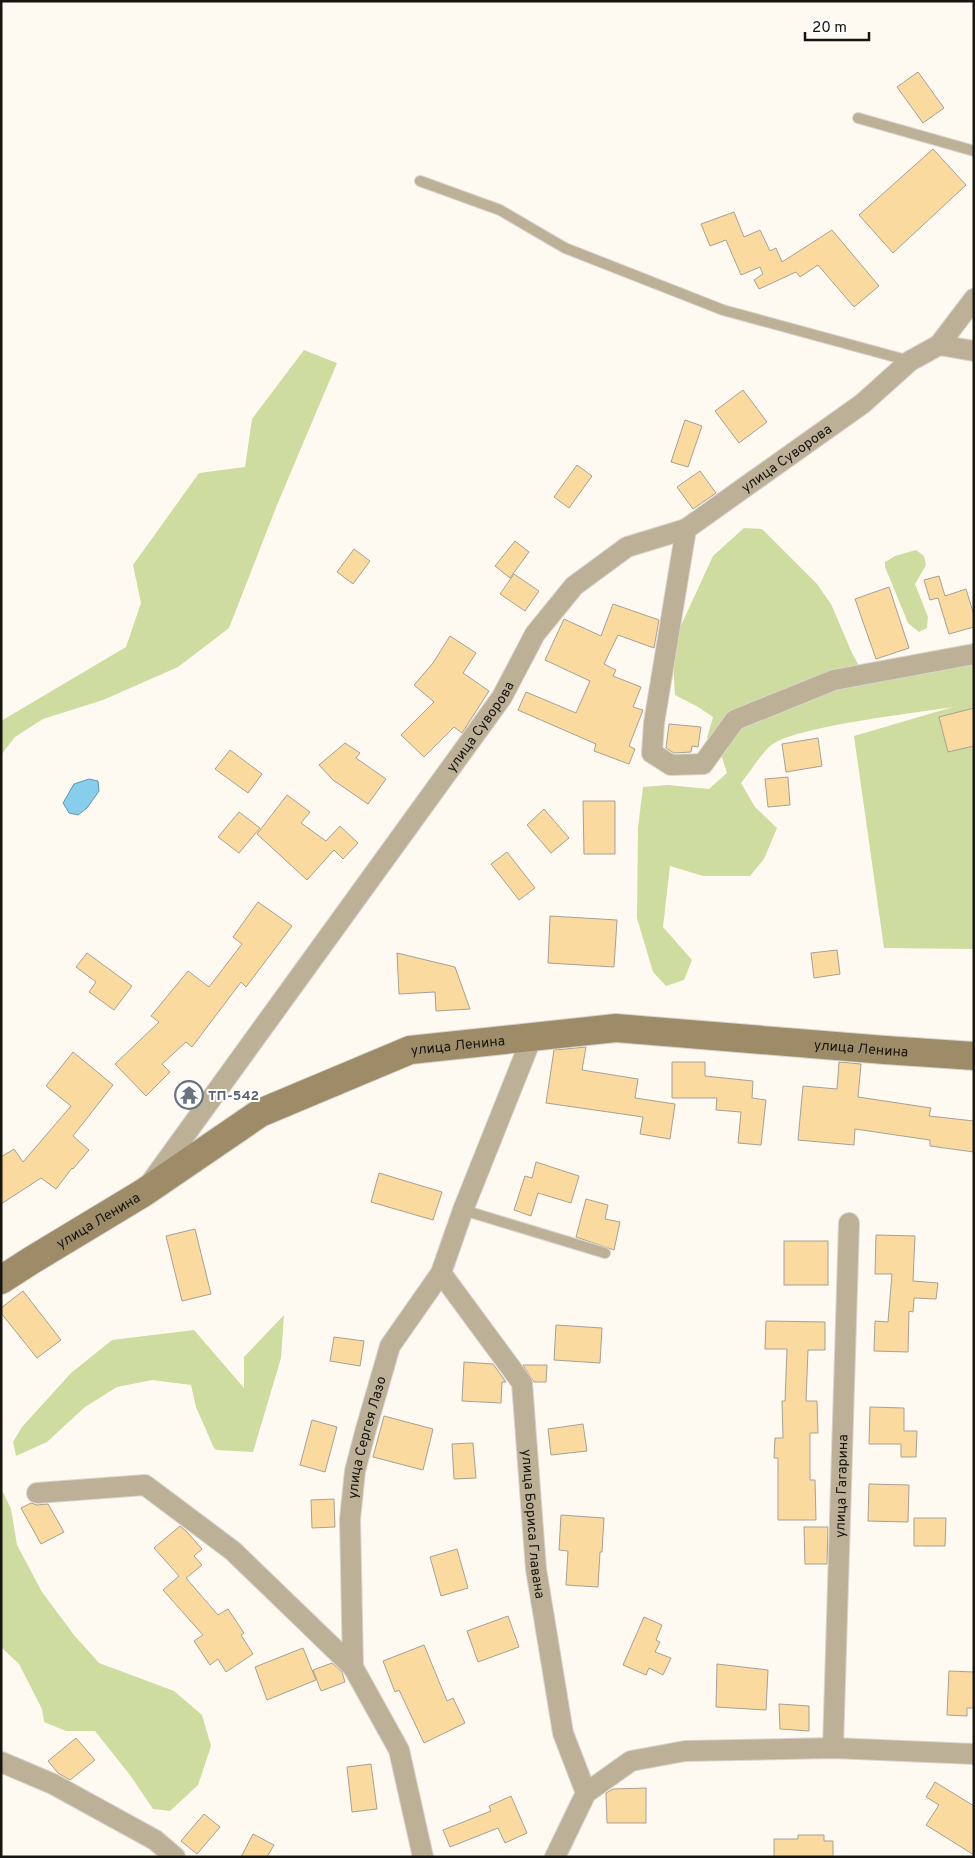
<svg xmlns="http://www.w3.org/2000/svg" width="975" height="1858" viewBox="0 0 975 1858" font-family="Overpass,sans-serif">
	<style>
		.green { fill: #cedc9f }
		.water { fill: #86ceeb; stroke: #6596a9 }
		.building { fill: #fada9f; stroke: #a8a195 }
		.lines { fill: none; stroke-linecap: round; stroke-linejoin: round }
		.lane-casing { stroke: #d9d5ce; stroke-width: 12 }
		.street-casing { stroke: #d9d5ce; stroke-width: 22 }
		.secondary-casing { stroke: #d9d5ce; stroke-width: 30 }
		.lane { stroke: #bcb097; stroke-width: 10 }
		.street { stroke: #bcb097; stroke-width: 20 }
		.secondary { stroke: #9d8c67; stroke-width: 28 }
		.labels { text-anchor: middle; stroke-width: 4; stroke-linejoin: round; paint-order: stroke }
		.street-label { font-size: 14px; fill: #171510; stroke: #fff }
		.worship-label { font-size: 14px; font-weight: bold; fill: #5b616d; stroke: #fff; text-anchor: start }
	</style>
	<rect width="100%" height="100%" fill="#fefaf2"/>
	<!-- green -->
	<g class="green">
		<polygon points="304,350 337,363 277,505 229,628 178,667 103,700 43,719 15,737 1,755 1,721 126,647 141,603 133,565 199,473 245,467 252,419"/>
		<path d="M744,528L762,529L817,584L831,604L852,653L863,673L974,664V949L884,948L854,736L953,707C918,713 791,726 769,747C759,757 750,772 741,783L755,807L777,828L764,859L750,876H703L670,866L663,927L692,960L684,980L666,986L653,972L637,918L638,828L643,787L668,785L709,789L727,773L722,757L707,738L713,717L698,707L675,695L672,645L713,556Z"/>
		<polygon points="916,550 924,556 926,565 915,584 928,617 927,628 919,632 908,623 885,567 885,562 895,556"/>
		<polygon points="284,1315 281,1358 253,1452 217,1450 214,1448 196,1407 191,1385 152,1380 117,1387 85,1407 47,1442 16,1456 13,1442 22,1427 71,1373 112,1340 194,1330 244,1388 244,1357"/>
		<polygon points="1,1488 11,1509 17,1545 42,1592 74,1635 99,1663 174,1691 202,1715 211,1746 198,1785 170,1811 153,1809 130,1775 95,1731 66,1731 44,1722 42,1709 19,1664 1,1647"/>
	</g>
	<!-- water -->
	<polygon class="water" points="89,779 98,781 99,791 87,808 78,815 69,813 63,803 74,784"/>
	<!-- building -->
	<g class="building">
		<polygon points="918,72 944,108 923,123 897,87"/>
		<polygon points="933,149 966,185 893,253 859,215"/>
		<polygon points="734,212 744,237 760,230 770,251 776,248 782,262 832,230 879,286 854,307 818,265 800,277 796,272 759,289 754,280 763,274 760,267 741,275 726,240 710,246 701,224"/>
		<polygon points="743,390 767,422 739,443 715,411"/>
		<polygon points="685,420 702,426 688,467 671,462"/>
		<polygon points="577,465 592,476 569,508 554,497"/>
		<polygon points="700,471 716,493 693,509 677,487"/>
		<polygon points="515,541 529,552 510,578 495,566"/>
		<polygon points="354,549 370,561 353,584 337,572"/>
		<polygon points="514,574 539,591 525,611 500,594"/>
		<polygon points="939,576 945,596 966,589 974,615 974,627 949,634 938,598 930,600 924,580"/>
		<polygon points="889,587 909,648 876,659 855,599"/>
		<polygon points="613,604 659,620 654,648 618,635 604,664 616,670 613,676 641,687 633,707 643,710 629,746 635,749 629,764 594,751 596,744 518,710 526,692 576,713 590,681 545,660 564,619 601,636"/>
		<polygon points="450,636 476,653 463,673 489,691 462,733 454,727 424,757 401,735 434,702 414,685 433,663"/>
		<polygon points="974,708 974,746 948,752 939,717"/>
		<polygon points="669,724 701,727 698,747 692,746 691,752 674,753 666,748"/>
		<polygon points="818,738 822,766 786,772 782,744"/>
		<polygon points="345,743 360,753 356,758 386,779 368,804 333,780 319,765"/>
		<polygon points="230,750 262,774 248,793 215,769"/>
		<polygon points="788,777 790,805 768,807 765,779"/>
		<polygon points="287,795 310,812 301,823 326,841 340,826 358,843 343,859 334,850 307,880 257,834"/>
		<polygon points="583,801 615,801 615,854 584,854"/>
		<polygon points="544,809 569,838 551,853 527,825"/>
		<polygon points="239,812 260,828 239,853 218,837"/>
		<polygon points="507,852 535,888 519,900 491,864"/>
		<polygon points="258,902 292,926 246,987 241,982 192,1047 186,1042 162,1064 170,1072 146,1096 115,1064 159,1022 151,1016 188,971 209,987 242,944 233,937"/>
		<polygon points="550,916 617,920 614,967 548,963"/>
		<polygon points="837,950 840,974 814,978 811,953"/>
		<polygon points="87,953 132,986 114,1010 89,992 96,982 76,967"/>
		<polygon points="397,953 455,967 470,1009 436,1011 435,992 399,994"/>
		<polygon points="586,1047 582,1070 638,1079 635,1098 675,1104 670,1139 640,1134 643,1117 546,1103 554,1050"/>
		<polygon points="73,1052 113,1085 73,1136 89,1150 73,1169 72,1168 56,1189 41,1178 1,1204 1,1157 14,1149 23,1162 71,1106 46,1086"/>
		<polygon points="672,1062 705,1062 705,1076 753,1081 752,1098 766,1100 761,1145 738,1143 741,1112 716,1110 717,1098 672,1098"/>
		<polygon points="839,1062 861,1064 858,1097 931,1108 929,1116 974,1121 974,1152 930,1146 930,1140 855,1129 854,1145 798,1140 803,1086 837,1089"/>
		<polygon points="536,1162 579,1176 571,1203 538,1193 531,1216 514,1210 525,1176 532,1178"/>
		<polygon points="379,1173 442,1192 433,1220 371,1202"/>
		<polygon points="586,1199 608,1205 605,1219 620,1222 614,1250 576,1237"/>
		<polygon points="195,1229 211,1294 182,1301 166,1236"/>
		<polygon points="876,1235 915,1236 913,1281 938,1283 936,1299 914,1298 913,1312 909,1311 908,1352 874,1351 875,1321 888,1322 892,1274 875,1274"/>
		<rect x="784" y="1241" width="44" height="44"/>
		<polygon points="23,1291 61,1340 37,1358 1,1313 1,1308"/>
		<polygon points="766,1321 825,1322 825,1350 808,1350 806,1401 817,1401 818,1433 810,1433 810,1480 815,1480 816,1520 778,1520 778,1458 774,1458 775,1438 783,1438 782,1401 785,1401 787,1349 765,1349"/>
		<polygon points="556,1325 602,1328 600,1363 554,1360"/>
		<polygon points="334,1337 364,1341 360,1366 330,1361"/>
		<polygon points="464,1362 493,1364 506,1382 502,1382 501,1403 462,1401"/>
		<polygon points="523,1365 547,1365 546,1382 534,1382"/>
		<polygon points="870,1407 904,1408 904,1431 917,1431 916,1457 901,1457 901,1444 869,1444"/>
		<polygon points="384,1416 433,1429 423,1470 373,1457"/>
		<polygon points="312,1420 337,1427 325,1472 300,1465"/>
		<polygon points="583,1424 587,1451 551,1455 548,1429"/>
		<polygon points="473,1443 476,1478 454,1479 452,1444"/>
		<polygon points="869,1484 909,1485 908,1522 868,1521"/>
		<polygon points="334,1499 335,1527 312,1528 311,1500"/>
		<polygon points="31,1503 37,1505 48,1504 64,1532 41,1544 21,1508"/>
		<polygon points="561,1515 604,1518 602,1552 600,1552 598,1587 566,1585 568,1551 559,1550"/>
		<polygon points="914,1518 946,1518 945,1546 914,1546"/>
		<polygon points="180,1526 187,1532 202,1549 194,1556 202,1565 186,1578 218,1615 228,1609 244,1633 241,1635 253,1654 226,1672 218,1659 210,1665 194,1641 203,1635 163,1590 179,1576 154,1548"/>
		<polygon points="804,1527 828,1527 827,1564 805,1564"/>
		<polygon points="457,1549 468,1588 441,1596 430,1557"/>
		<polygon points="508,1616 519,1647 478,1662 467,1631"/>
		<polygon points="644,1617 662,1625 656,1640 660,1642 655,1652 671,1658 663,1675 649,1668 646,1675 623,1665"/>
		<polygon points="424,1645 447,1701 453,1698 465,1723 424,1743 399,1690 395,1692 383,1661"/>
		<polygon points="303,1648 316,1680 267,1700 255,1667"/>
		<polygon points="332,1663 342,1672 345,1682 321,1691 313,1670"/>
		<polygon points="717,1664 768,1670 766,1710 716,1707"/>
		<polygon points="949,1671 974,1672 974,1708 967,1708 967,1716 947,1715"/>
		<polygon points="779,1704 809,1706 809,1731 780,1729"/>
		<polygon points="76,1738 95,1760 70,1780 58,1773 48,1761"/>
		<polygon points="371,1764 377,1809 352,1812 347,1767"/>
		<polygon points="935,1782 974,1806 974,1855 926,1825 939,1805 926,1797"/>
		<polygon points="646,1788 646,1823 607,1823 606,1793 613,1789"/>
		<polygon points="511,1796 527,1833 505,1843 498,1828 450,1847 443,1830 491,1811 489,1806"/>
		<polygon points="204,1814 220,1827 197,1854 181,1841"/>
		<polygon points="253,1834 274,1845 267,1857 241,1857"/>
		<polygon points="798,1835 824,1835 824,1841 833,1841 833,1857 774,1857 774,1839 798,1839"/>
	</g>
	<g class="lines">
		<defs>
			<g id="lane">
				<polyline points="858,118 974,151"/>
				<polyline points="420,181 500,210 565,248 723,310 910,361"/>
				<polyline points="463,1210 605,1253"/>
			</g>
			<g id="street">
				<polyline points="939,345 974,299"/>
				<polyline points="686,529 654,723 652,753 671,765 703,764 735,720 834,680 974,654"/>
				<path id="s1" d="M151,1182L502,697L535,634L574,586L627,547L686,529L862,404L910,361L939,345L974,351"/>
				<path id="s2" d="M441,1273L522,1383L536,1569L563,1733L586,1793"/>
				<polyline points="37,1493 145,1485 233,1551 353,1667"/>
				<path id="s3" d="M833,1748L849,1223"/>
				<polyline points="1,1762 53,1784 155,1840 175,1857"/>
				<path id="s4" d="M423,1857L399,1750L353,1667L350,1519L355,1471L366,1429L390,1346L441,1273L463,1210L532,1037"/>
				<polyline points="555,1857 586,1793 631,1761 685,1751 833,1748 974,1754"/>
			</g>
			<g id="secondary">
				<path id="s5" d="M1,1280L32,1260L143,1193L260,1113L410,1050L616,1028L885,1050L974,1056"/>
			</g>
		</defs>
		<!-- lane casing -->
		<use href="#lane" class="lane-casing"/>
		<!-- street casing -->
		<use href="#street" class="street-casing"/>
		<!-- secondary casing -->
		<use href="#secondary" class="secondary-casing"/>
		<!-- lane -->
		<use href="#lane" class="lane"/>
		<!-- street -->
		<use href="#street" class="street"/>
		<!-- secondary -->
		<use href="#secondary" class="secondary"/>
	</g>
	<!-- icons -->
	<defs>
		<symbol id="temple-ring" viewBox="-11 -11 22 22"><circle r="9.5" fill="#fff" stroke="#6b7280" stroke-width="1.5"/><path d="M0-6L5-2H3V0L6.5 2.5H4V6H1.5V3h-3V6H-4V2.5H-6.5L-3 0V-2H-5Z" fill="#6b7280"/></symbol>
	</defs>
	<g fill-rule="evenodd">
		<use href="#temple-ring" x="173" y="1079" width="32" height="32"/>
	</g>
	<g class="labels">
		<!-- street labels -->
		<g class="street-label">
			<text dy="5" stroke="none"><textPath href="#s1" startOffset="982">улица Суворова</textPath></text>
			<text dy="5" stroke="none"><textPath href="#s1" startOffset="562">улица Суворова</textPath></text>
			<text dy="5" stroke="none"><textPath href="#s5" startOffset="519">улица Ленина</textPath></text>
			<text dy="5" stroke="none"><textPath href="#s5" startOffset="924">улица Ленина</textPath></text>
			<text dy="5" stroke="none"><textPath href="#s5" startOffset="114">улица Ленина</textPath></text>
			<text dy="5" stroke="none"><textPath href="#s4" startOffset="436">улица Сергея Лазо</textPath></text>
			<text dy="5" stroke="none"><textPath href="#s3" startOffset="262">улица Гагарина</textPath></text>
			<text dy="5" stroke="none"><textPath href="#s2" startOffset="278">улица Бориса Главана</textPath></text>
		</g>
		<!-- worship labels -->
		<g class="worship-label">
			<text x="208" y="1100">ТП-542</text>
		</g>
	</g>
	<!-- border -->
	<rect width="975" height="1858" fill="none" stroke="#171510" stroke-width="5"/>
	<!-- scale -->
	<path d="M805 32v8h64v-8" fill="none" stroke="#171510" stroke-width="2.5"/>
	<text x="812" y="32" font-size="15" fill="#171510" stroke="#ffffff" stroke-width="4" paint-order="stroke">20 m</text>
</svg>
